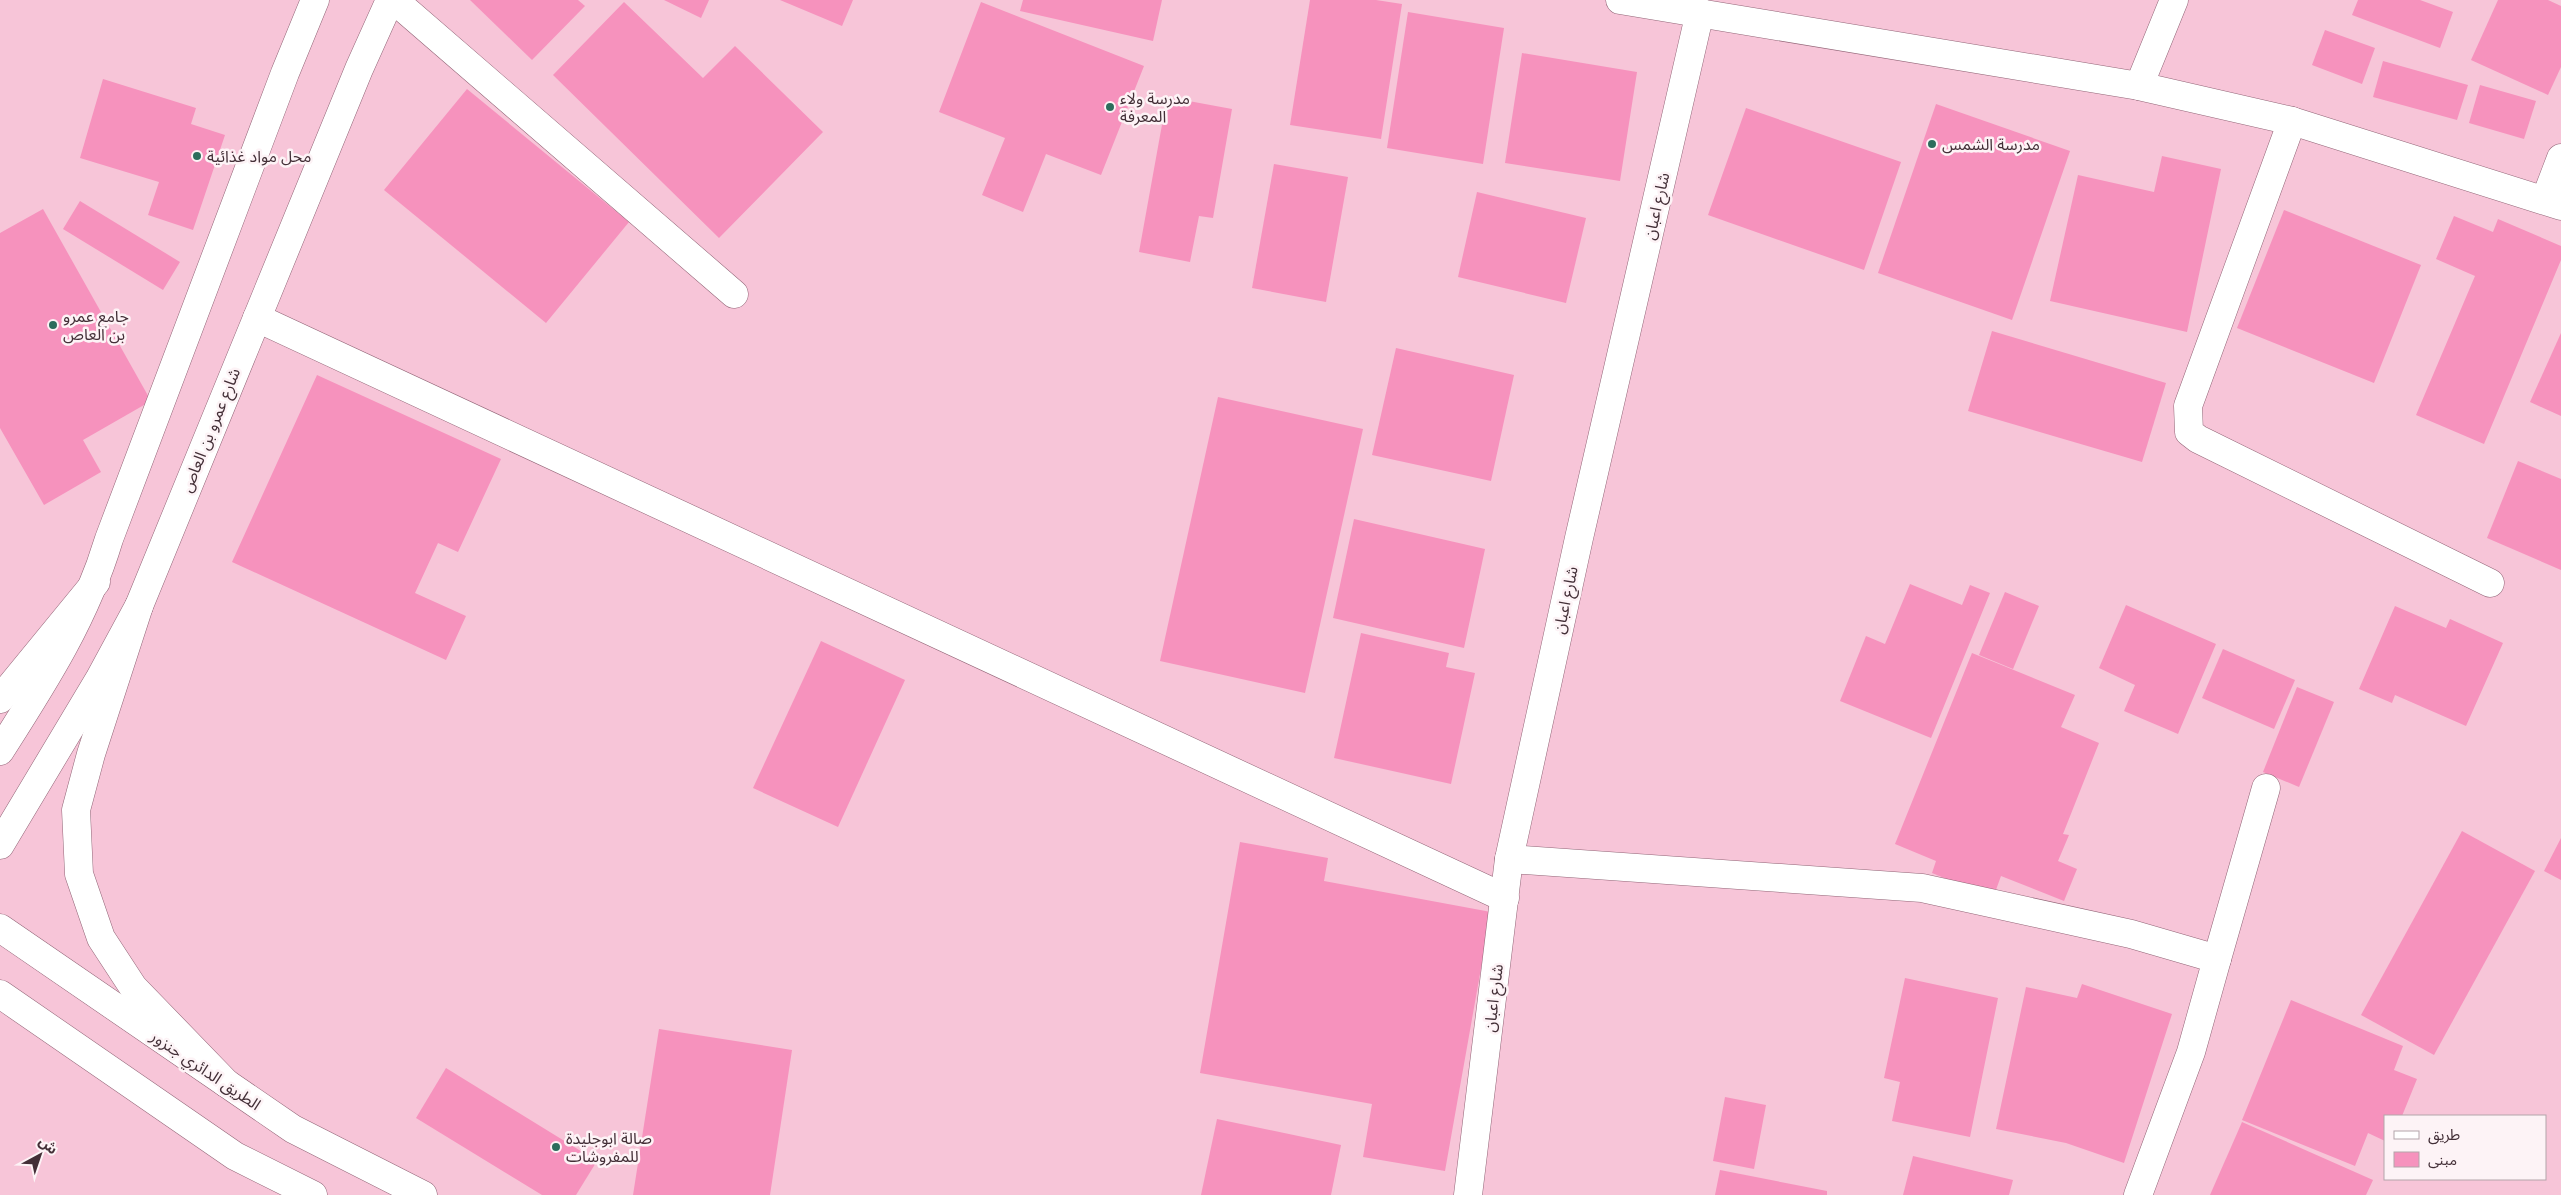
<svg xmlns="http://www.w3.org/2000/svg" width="2561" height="1195" viewBox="0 0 2561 1195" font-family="'Open Sans','Noto Sans Arabic',sans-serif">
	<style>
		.building { fill: #f692bd }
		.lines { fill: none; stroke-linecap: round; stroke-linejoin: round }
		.street-casing { stroke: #926577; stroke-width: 29 }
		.secondary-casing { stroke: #926577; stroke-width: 29 }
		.primary-casing { stroke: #926577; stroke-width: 29 }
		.street { stroke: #fff; stroke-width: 28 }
		.secondary { stroke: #fff; stroke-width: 28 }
		.primary { stroke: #fff; stroke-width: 28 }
		.poi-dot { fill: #2c6d5d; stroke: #fdf3f6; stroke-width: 2 }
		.labels { text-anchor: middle; stroke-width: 5; stroke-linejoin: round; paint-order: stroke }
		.poi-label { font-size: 16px; fill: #432f37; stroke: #fdf3f6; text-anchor: start }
		.street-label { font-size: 16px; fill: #432f37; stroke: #fdf3f6 }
	</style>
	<rect width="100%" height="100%" fill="#f7c5d8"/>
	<!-- building -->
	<g class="building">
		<polygon points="470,0 578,0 585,6 532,60"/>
		<polygon points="664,0 709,0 701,18"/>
		<polygon points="780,0 853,0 842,26"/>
		<polygon points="1023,0 1162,0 1153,41 1020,11"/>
		<polygon points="1310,0 1376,0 1402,4 1381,139 1290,125"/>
		<polygon points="2358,0 2420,0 2453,12 2440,48 2352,15"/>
		<polygon points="2498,0 2548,0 2561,6 2561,67 2548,95 2471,60"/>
		<polygon points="624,2 703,78 735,46 823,132 719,238 553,75"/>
		<polygon points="981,2 1144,66 1101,175 1046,154 1023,212 982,195 1005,138 939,112"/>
		<polygon points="1408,12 1504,28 1483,164 1387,148"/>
		<polygon points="2325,30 2375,48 2362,84 2312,65"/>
		<polygon points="1522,53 1637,72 1620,181 1505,163"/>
		<polygon points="2383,61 2468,85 2457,120 2373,97"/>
		<polygon points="103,79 196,108 191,124 225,135 193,230 148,215 159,182 80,158"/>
		<polygon points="2480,85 2536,101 2524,139 2469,123"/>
		<polygon points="467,89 629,222 546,323 384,190"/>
		<polygon points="1167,97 1232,109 1213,218 1199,216 1190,262 1139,252"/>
		<polygon points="1936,104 2070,151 2012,320 1878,273"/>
		<polygon points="1746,108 1901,162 1864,270 1708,215"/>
		<polygon points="2162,156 2221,169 2187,332 2050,301 2078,175 2154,192"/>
		<polygon points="1274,164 1348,177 1326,302 1252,288"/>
		<polygon points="1477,192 1586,218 1566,303 1458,277"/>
		<polygon points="80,201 180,262 163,290 63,229"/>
		<polygon points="43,209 151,401 83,440 101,472 44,505 0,428 0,233"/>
		<polygon points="2284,210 2421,265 2374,383 2237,328"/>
		<polygon points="2454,216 2493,232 2498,219 2561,246 2561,260 2484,444 2416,415 2475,276 2436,259"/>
		<polygon points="1992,331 2166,383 2142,462 1968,411"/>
		<polygon points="2561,333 2561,416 2530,402"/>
		<polygon points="1396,348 1514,375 1491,481 1372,455"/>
		<polygon points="317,375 501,459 458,552 438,543 415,593 466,616 446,660 232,562"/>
		<polygon points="1218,397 1363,429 1305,693 1160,661"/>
		<polygon points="2518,461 2561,479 2561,570 2487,538"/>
		<polygon points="1354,519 1485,549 1464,648 1333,618"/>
		<polygon points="1910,584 1962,605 1970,585 1990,593 1931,738 1840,701 1866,636 1885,644"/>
		<polygon points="2005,592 2039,606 2013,669 1979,655"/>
		<polygon points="2126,605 2216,644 2178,734 2124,711 2135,685 2099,668"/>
		<polygon points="2395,606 2446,628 2450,619 2503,643 2466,726 2395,695 2392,703 2359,689"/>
		<polygon points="1361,633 1449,653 1446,667 1475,673 1451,784 1334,758"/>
		<polygon points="821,641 905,680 838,827 753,788"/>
		<polygon points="2223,649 2295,680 2274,729 2202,698"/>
		<polygon points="1972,653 2075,695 2061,727 2099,743 2063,834 2069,835 2058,861 2077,869 2064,901 2001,876 1993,898 1932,873 1936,861 1895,844"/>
		<polygon points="2297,687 2334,702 2299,787 2263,772"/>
		<polygon points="2462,831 2535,871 2434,1055 2361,1015"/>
		<polygon points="2561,838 2561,880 2544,871"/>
		<polygon points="1240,842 1328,858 1324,881 1491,912 1445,1171 1363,1157 1372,1104 1200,1073"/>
		<polygon points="1905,978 1998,998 1970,1137 1892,1121 1900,1082 1884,1078"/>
		<polygon points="2082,984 2172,1014 2124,1163 2066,1143 1996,1129 2026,987 2077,998"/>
		<polygon points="2291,1000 2403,1046 2394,1070 2417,1079 2402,1116 2385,1116 2385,1141 2368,1133 2355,1166 2242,1120"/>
		<polygon points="659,1029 792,1050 770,1195 633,1195"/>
		<polygon points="446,1068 597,1161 576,1195 542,1195 416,1118"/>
		<polygon points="1725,1097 1766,1105 1754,1169 1713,1161"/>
		<polygon points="1217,1119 1341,1145 1331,1195 1201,1195"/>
		<polygon points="2242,1122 2373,1180 2366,1195 2210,1195"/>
		<polygon points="1913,1156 2013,1180 2009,1195 1903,1195"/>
		<polygon points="1720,1170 1827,1191 1827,1195 1715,1195"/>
	</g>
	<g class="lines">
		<defs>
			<g id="street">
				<polyline points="394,0 734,294"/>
				<polyline points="1620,0 2139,86 2292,121 2561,206"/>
				<polyline points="2139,86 2174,0"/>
				<polyline points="2292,121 2188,406 2189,432 2198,439 2490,583"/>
				<polyline points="2545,200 2561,158"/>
				<polyline points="257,318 1505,898"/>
				<polyline points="1509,859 1922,888 2131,934 2217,959 2191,1052 2138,1195"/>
				<polyline points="2217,959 2266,788"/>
				<polyline points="1468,1195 1509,859 1579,538 1700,12"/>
			</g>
			<g id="secondary">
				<path d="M0,751C44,682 85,619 109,539L285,73L315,0"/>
				<polyline points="0,845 100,678 139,606 359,69 390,0"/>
			</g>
			<g id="primary">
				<polyline points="139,606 91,754 76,810 79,874 101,938 133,987 226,1083"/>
				<polyline points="0,699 96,582"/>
				<polyline points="0,928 293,1129 423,1195"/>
				<polyline points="0,994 235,1156 313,1195"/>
			</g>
		</defs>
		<!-- street casing -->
		<use href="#street" class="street-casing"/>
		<!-- secondary casing -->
		<use href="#secondary" class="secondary-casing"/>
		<!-- primary casing -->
		<use href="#primary" class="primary-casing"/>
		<!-- street -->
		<use href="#street" class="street"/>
		<!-- secondary -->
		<use href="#secondary" class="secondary"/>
		<!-- primary -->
		<use href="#primary" class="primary"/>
	</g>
	<!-- markers -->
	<g class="poi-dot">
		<circle cx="1110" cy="107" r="5"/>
		<circle cx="1932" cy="144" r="5"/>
		<circle cx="197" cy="156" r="5"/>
		<circle cx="53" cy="325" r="5"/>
		<circle cx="556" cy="1147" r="5"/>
	</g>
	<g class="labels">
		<!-- poi labels -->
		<g class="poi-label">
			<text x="1120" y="104">مدرسة ولاء<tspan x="1120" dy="18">المعرفة</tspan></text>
			<text x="1942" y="150">مدرسة الشمس</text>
			<text x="207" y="162">محل مواد غذائية</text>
			<text x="63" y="322">جامع عمرو<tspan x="63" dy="18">بن العاص</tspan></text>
			<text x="566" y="1144">صالة ابوجليدة<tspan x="566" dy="18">للمفروشات</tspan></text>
		</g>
		<!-- street labels -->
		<g class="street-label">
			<text transform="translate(1656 206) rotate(-77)" y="6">شارع اعبان</text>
			<text transform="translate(210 430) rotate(-68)" y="6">شارع عمرو بن العاص</text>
			<text transform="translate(1565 600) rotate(-78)" y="6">شارع اعبان</text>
			<text transform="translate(1493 998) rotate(-83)" y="6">شارع اعبان</text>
			<text transform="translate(206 1070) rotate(34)" y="6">الطريق الدائري جنزور</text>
		</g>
	</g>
	<!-- legend -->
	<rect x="2384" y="1115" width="162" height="65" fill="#fdf3f6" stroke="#b3a5aa"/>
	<rect x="2394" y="1131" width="25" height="8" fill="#ffffff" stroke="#b3a5aa"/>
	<text x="2428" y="1140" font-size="15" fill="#432f37">طريق</text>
	<rect x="2394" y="1152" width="25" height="15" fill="#f692bd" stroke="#b3a5aa"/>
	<text x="2428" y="1165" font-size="15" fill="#432f37">مبنى</text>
	<!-- north arrow -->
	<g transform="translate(40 1155) rotate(40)" stroke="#fdf3f6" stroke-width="4" paint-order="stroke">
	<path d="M0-4L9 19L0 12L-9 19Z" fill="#432f37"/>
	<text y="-8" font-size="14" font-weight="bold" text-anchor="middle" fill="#432f37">ش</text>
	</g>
</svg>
